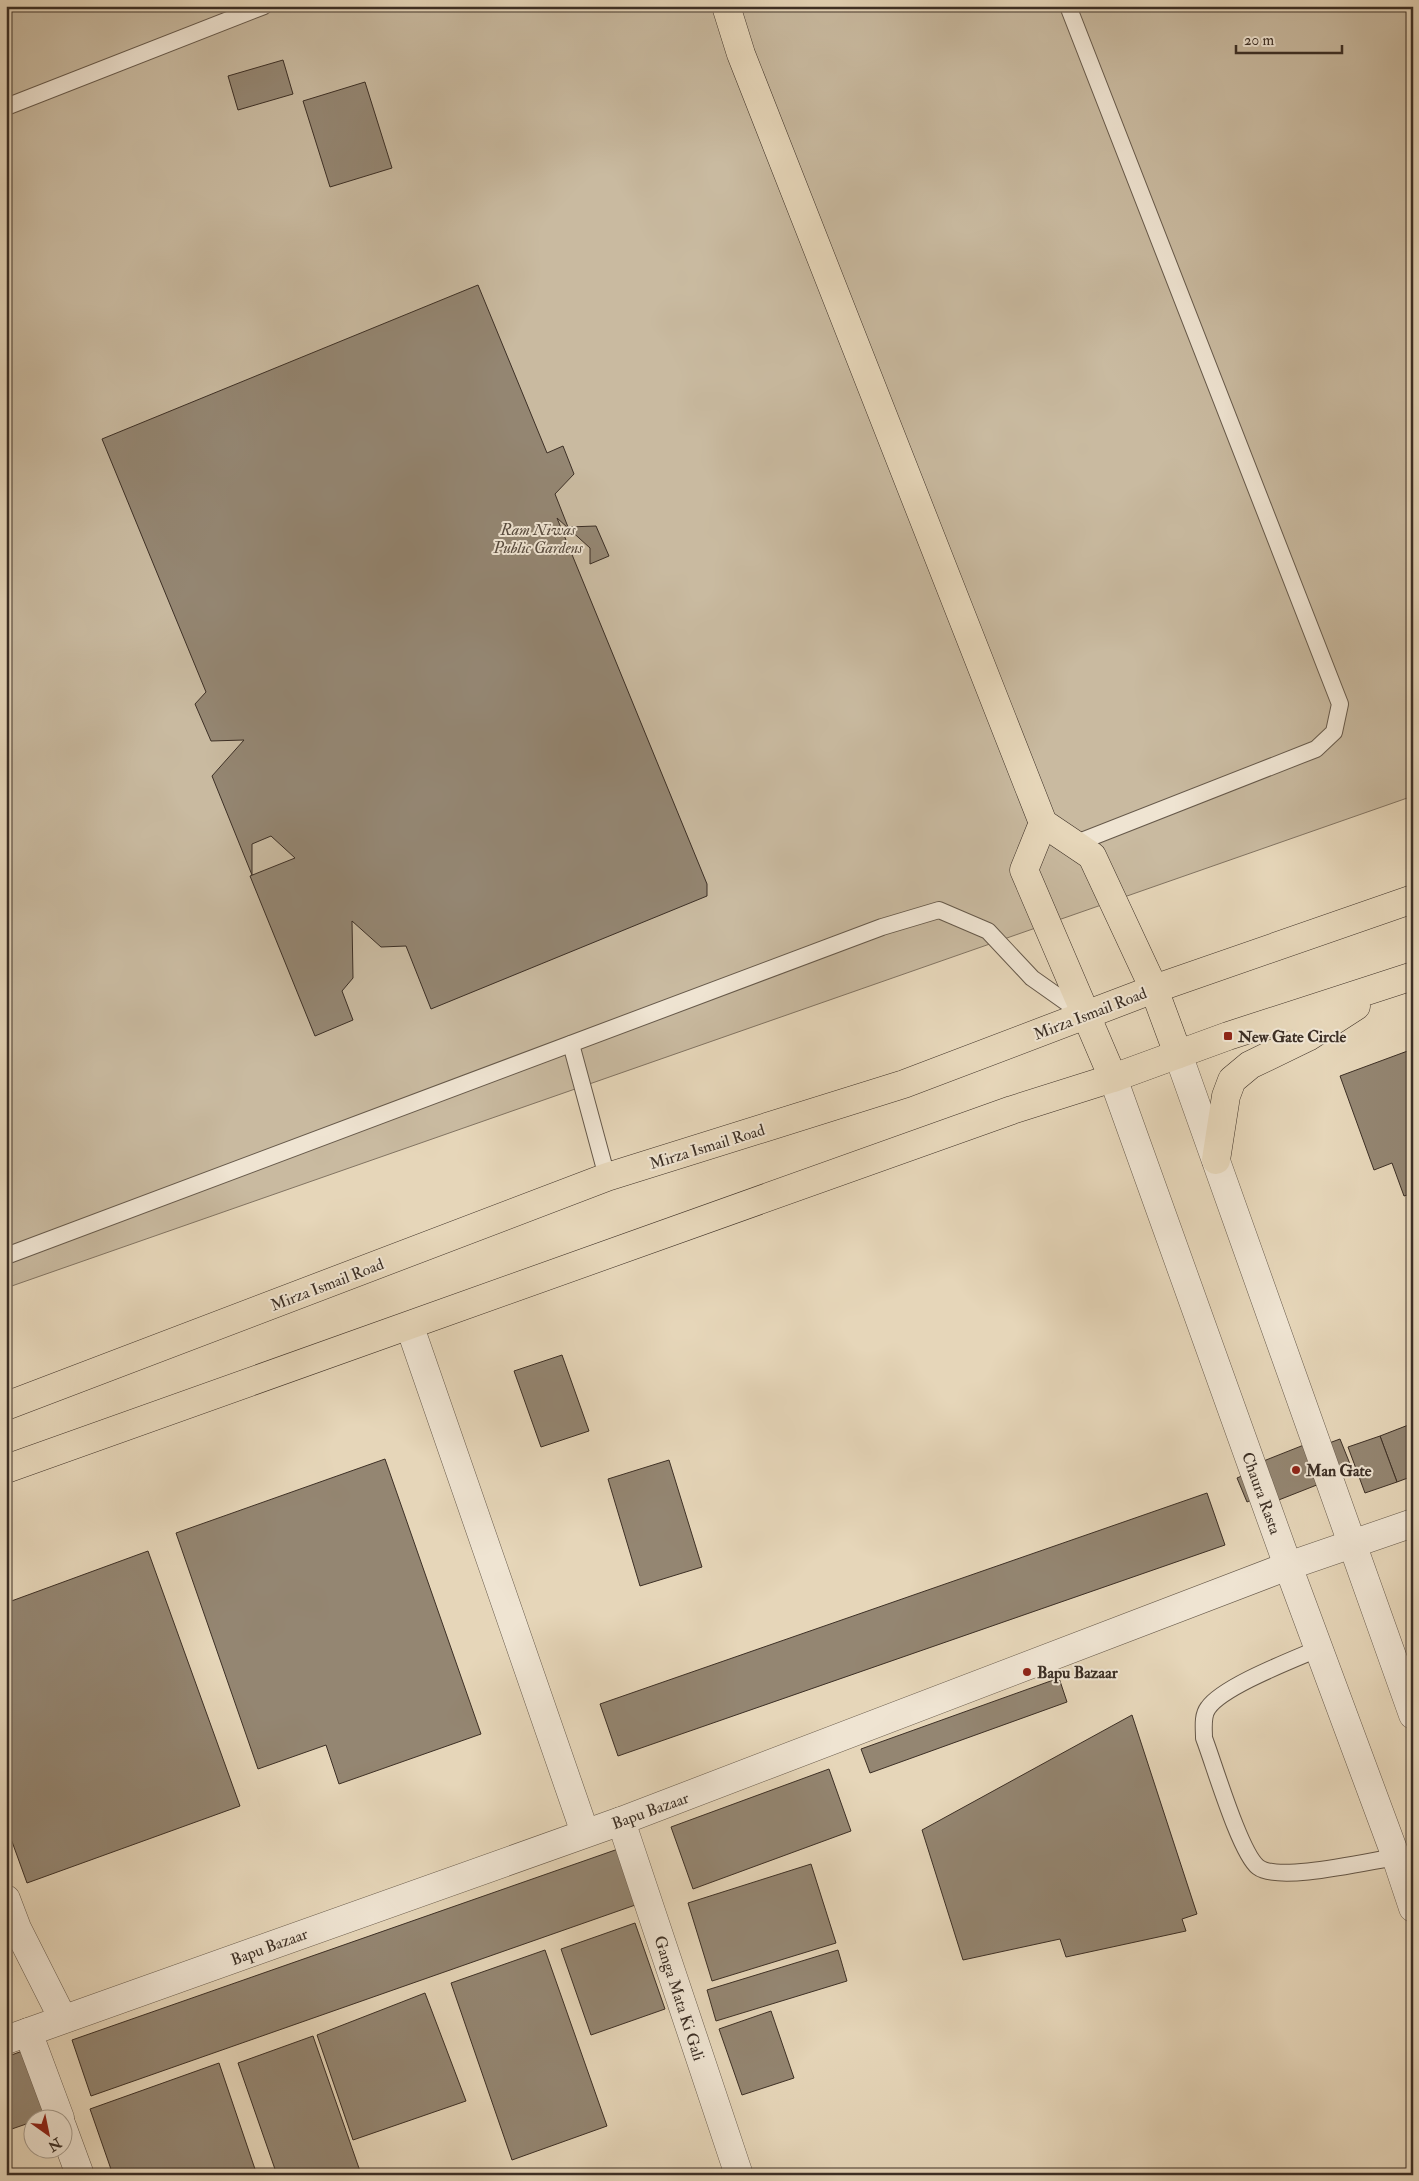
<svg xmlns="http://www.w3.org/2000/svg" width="1419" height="2181" viewBox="0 0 1419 2181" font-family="'IM FELL Double Pica',serif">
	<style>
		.green { fill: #c9baa0; stroke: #827462 }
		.building { fill: #948672; stroke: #3c2f25 }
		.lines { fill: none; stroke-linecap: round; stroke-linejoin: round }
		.service-casing { stroke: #66594a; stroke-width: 18 }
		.minor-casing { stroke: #66594a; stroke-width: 29 }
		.tertiary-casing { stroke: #66594a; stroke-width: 29 }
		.primary-casing { stroke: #3c2f25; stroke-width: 29 }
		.trunk-casing { stroke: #3c2f25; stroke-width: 29 }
		.service { stroke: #efe4d2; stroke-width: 16 }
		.minor { stroke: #efe4d2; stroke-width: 28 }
		.tertiary { stroke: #efe4d2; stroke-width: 28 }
		.primary { stroke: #e6d6b9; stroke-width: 28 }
		.trunk { stroke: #e6d6b9; stroke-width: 28 }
		.poi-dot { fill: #8f2418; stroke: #efe4d2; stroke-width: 2 }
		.labels { text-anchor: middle; stroke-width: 4; stroke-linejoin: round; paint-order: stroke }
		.park-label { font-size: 16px; font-style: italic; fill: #584b3e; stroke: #efe4d2 }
		.street-label { font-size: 16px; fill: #3c2f25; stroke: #efe4d2 }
		.poi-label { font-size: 16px; font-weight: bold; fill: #3c2f25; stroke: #efe4d2; text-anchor: start }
	</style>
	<rect width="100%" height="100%" fill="#e6d6b9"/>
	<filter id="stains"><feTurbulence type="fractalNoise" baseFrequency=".004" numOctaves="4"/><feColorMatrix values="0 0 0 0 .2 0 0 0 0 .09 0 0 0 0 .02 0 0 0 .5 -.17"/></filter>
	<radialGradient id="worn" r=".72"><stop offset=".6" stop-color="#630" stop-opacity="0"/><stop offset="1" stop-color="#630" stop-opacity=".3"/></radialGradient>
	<!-- green -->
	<polygon class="green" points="6,6 1413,6 1413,796 6,1288"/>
	<!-- building -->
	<g class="building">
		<polygon points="283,60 293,94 238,110 228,76"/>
		<polygon points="365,82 392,168 330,187 303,101"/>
		<polygon points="478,285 547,453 563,446 574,474 555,494 568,527 596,526 609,556 590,564 590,548 557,518 707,884 707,896 431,1009 406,946 381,947 352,921 353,978 342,991 353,1020 315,1036 250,876 295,858 271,836 252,844 252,875 212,776 244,740 211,741 195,704 206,692 102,439"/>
		<polygon points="1413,1049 1413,1193 1404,1196 1392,1163 1374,1170 1340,1076"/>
		<polygon points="562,1355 589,1431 541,1447 514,1371"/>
		<polygon points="1411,1424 1413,1429 1413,1476 1397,1482 1380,1436"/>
		<polygon points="1380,1436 1397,1482 1365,1493 1348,1447"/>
		<polygon points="1319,1439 1321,1446 1340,1439 1350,1464 1329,1473 1332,1479 1271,1503 1267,1493 1247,1502 1237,1478 1263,1467 1261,1462"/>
		<polygon points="385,1459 481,1734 339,1784 326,1745 258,1769 176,1533"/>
		<polygon points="669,1460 702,1567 640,1586 608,1479"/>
		<polygon points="1207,1493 1225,1545 618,1756 600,1704"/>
		<polygon points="148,1551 240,1806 27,1883 6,1825 6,1603"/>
		<polygon points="1059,1678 1067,1702 870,1773 861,1749"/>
		<polygon points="1132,1715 1197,1914 1182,1919 1186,1931 1066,1957 1060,1939 963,1960 922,1830"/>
		<polygon points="829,1769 851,1831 693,1889 671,1827"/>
		<polygon points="621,1848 641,1903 91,2096 72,2040"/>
		<polygon points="811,1864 836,1943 712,1981 688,1903"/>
		<polygon points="635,1923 665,2009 591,2035 561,1949"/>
		<polygon points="545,1950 607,2126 512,2160 451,1983"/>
		<polygon points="838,1950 847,1981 716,2021 707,1990"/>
		<polygon points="425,1993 466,2101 353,2140 317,2035"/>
		<polygon points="771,2011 794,2078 742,2095 719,2029"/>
		<polygon points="313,2036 361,2174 360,2175 277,2175 238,2063"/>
		<polygon points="28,2049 52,2115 42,2118 32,2118 32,2122 6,2131 6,2057"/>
		<polygon points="219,2063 257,2175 113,2175 90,2109"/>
	</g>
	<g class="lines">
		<defs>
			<g id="service">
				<polyline points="1068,6 1340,704 1334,732 1316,749 1074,844"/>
				<polyline points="6,107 264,6"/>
				<polyline points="571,1044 607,1177"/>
				<polyline points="6,1256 882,927 939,910 988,931 1032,978 1083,1014"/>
				<path d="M1320,1648C1295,1659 1223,1686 1208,1708C1202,1716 1204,1728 1204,1738C1214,1764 1240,1853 1258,1867C1278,1883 1369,1861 1396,1857"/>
			</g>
			<g id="minor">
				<polyline points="410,1327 585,1833"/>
				<polyline points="621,1821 739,2175"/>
				<polyline points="6,1899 17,1928 63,2019"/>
				<polyline points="28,2032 60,2118"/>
				<polyline points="62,2126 80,2175"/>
			</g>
			<g id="tertiary">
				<polyline points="1178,1054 1413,1715"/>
				<polyline points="1113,1078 1288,1566 1396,1857 1413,1908"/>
				<polyline points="6,2040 621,1821 1288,1566 1413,1523"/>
			</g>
			<g id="primary">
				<polyline points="726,6 741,54 1043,823 1092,856 1154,989 1178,1054"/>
				<polyline points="1043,823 1024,870 1113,1078"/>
			</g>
			<g id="trunk">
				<polyline points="1216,1160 1226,1096 1232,1080 1250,1065 1308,1037 1356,1006"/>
				<polyline points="6,1406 607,1177 904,1084 1154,989 1413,899"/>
				<polyline points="6,1469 1012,1110 1113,1078 1228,1036 1413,976"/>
			</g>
		</defs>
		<!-- service casing -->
		<use href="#service" class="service-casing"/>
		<!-- minor casing -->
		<use href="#minor" class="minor-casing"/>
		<!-- tertiary casing -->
		<use href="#tertiary" class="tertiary-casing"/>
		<!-- primary casing -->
		<use href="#primary" class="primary-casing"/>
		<!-- trunk casing -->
		<use href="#trunk" class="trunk-casing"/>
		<!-- service -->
		<use href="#service" class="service"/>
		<!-- minor -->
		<use href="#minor" class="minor"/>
		<!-- tertiary -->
		<use href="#tertiary" class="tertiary"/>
		<!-- primary -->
		<use href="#primary" class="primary"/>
		<!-- trunk -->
		<use href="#trunk" class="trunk"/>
	</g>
	<!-- markers -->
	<g class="poi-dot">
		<rect x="1223" y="1031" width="10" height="10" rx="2.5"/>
		<circle cx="1296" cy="1470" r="5"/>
		<circle cx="1027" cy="1672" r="5"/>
	</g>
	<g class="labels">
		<!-- park labels -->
		<g class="park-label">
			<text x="538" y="535">Ram Niwas<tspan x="538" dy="18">Public Gardens</tspan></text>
		</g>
		<!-- street labels -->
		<g class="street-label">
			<text transform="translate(1090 1013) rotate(-21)" y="6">Mirza Ismail Road</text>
			<text transform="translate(707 1146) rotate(-17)" y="6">Mirza Ismail Road</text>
			<text transform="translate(327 1284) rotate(-21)" y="6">Mirza Ismail Road</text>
			<text transform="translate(1262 1493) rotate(70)" y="6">Chaura Rasta</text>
			<text transform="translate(650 1810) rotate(-20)" y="6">Bapu Bazaar</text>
			<text transform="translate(269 1946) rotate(-20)" y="6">Bapu Bazaar</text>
			<text transform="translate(680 1998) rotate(72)" y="6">Ganga Mata Ki Gali</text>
		</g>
		<!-- poi labels -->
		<g class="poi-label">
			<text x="1238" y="1042">New Gate Circle</text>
			<text x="1306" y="1476">Man Gate</text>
			<text x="1037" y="1678">Bapu Bazaar</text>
		</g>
	</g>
	<!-- margin -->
	<rect width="1419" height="2181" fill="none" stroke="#e6d6b9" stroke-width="25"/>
	<rect x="8" y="8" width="1404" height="2166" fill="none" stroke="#3c2f25" stroke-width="2.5"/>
	<rect x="12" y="12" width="1394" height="2156" fill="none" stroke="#3c2f25"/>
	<!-- north arrow -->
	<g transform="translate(48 2134) rotate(147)"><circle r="24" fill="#efe4d2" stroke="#a79c8d"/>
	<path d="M0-4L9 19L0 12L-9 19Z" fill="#8f2418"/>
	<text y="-8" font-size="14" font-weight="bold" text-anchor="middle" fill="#3c2f25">N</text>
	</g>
	<!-- scale -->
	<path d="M1236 45v8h106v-8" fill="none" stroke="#3c2f25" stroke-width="2.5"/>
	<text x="1244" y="45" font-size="15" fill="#3c2f25" stroke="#efe4d2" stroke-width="4" paint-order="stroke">20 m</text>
	<rect width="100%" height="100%" filter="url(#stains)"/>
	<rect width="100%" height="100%" fill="url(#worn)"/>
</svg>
